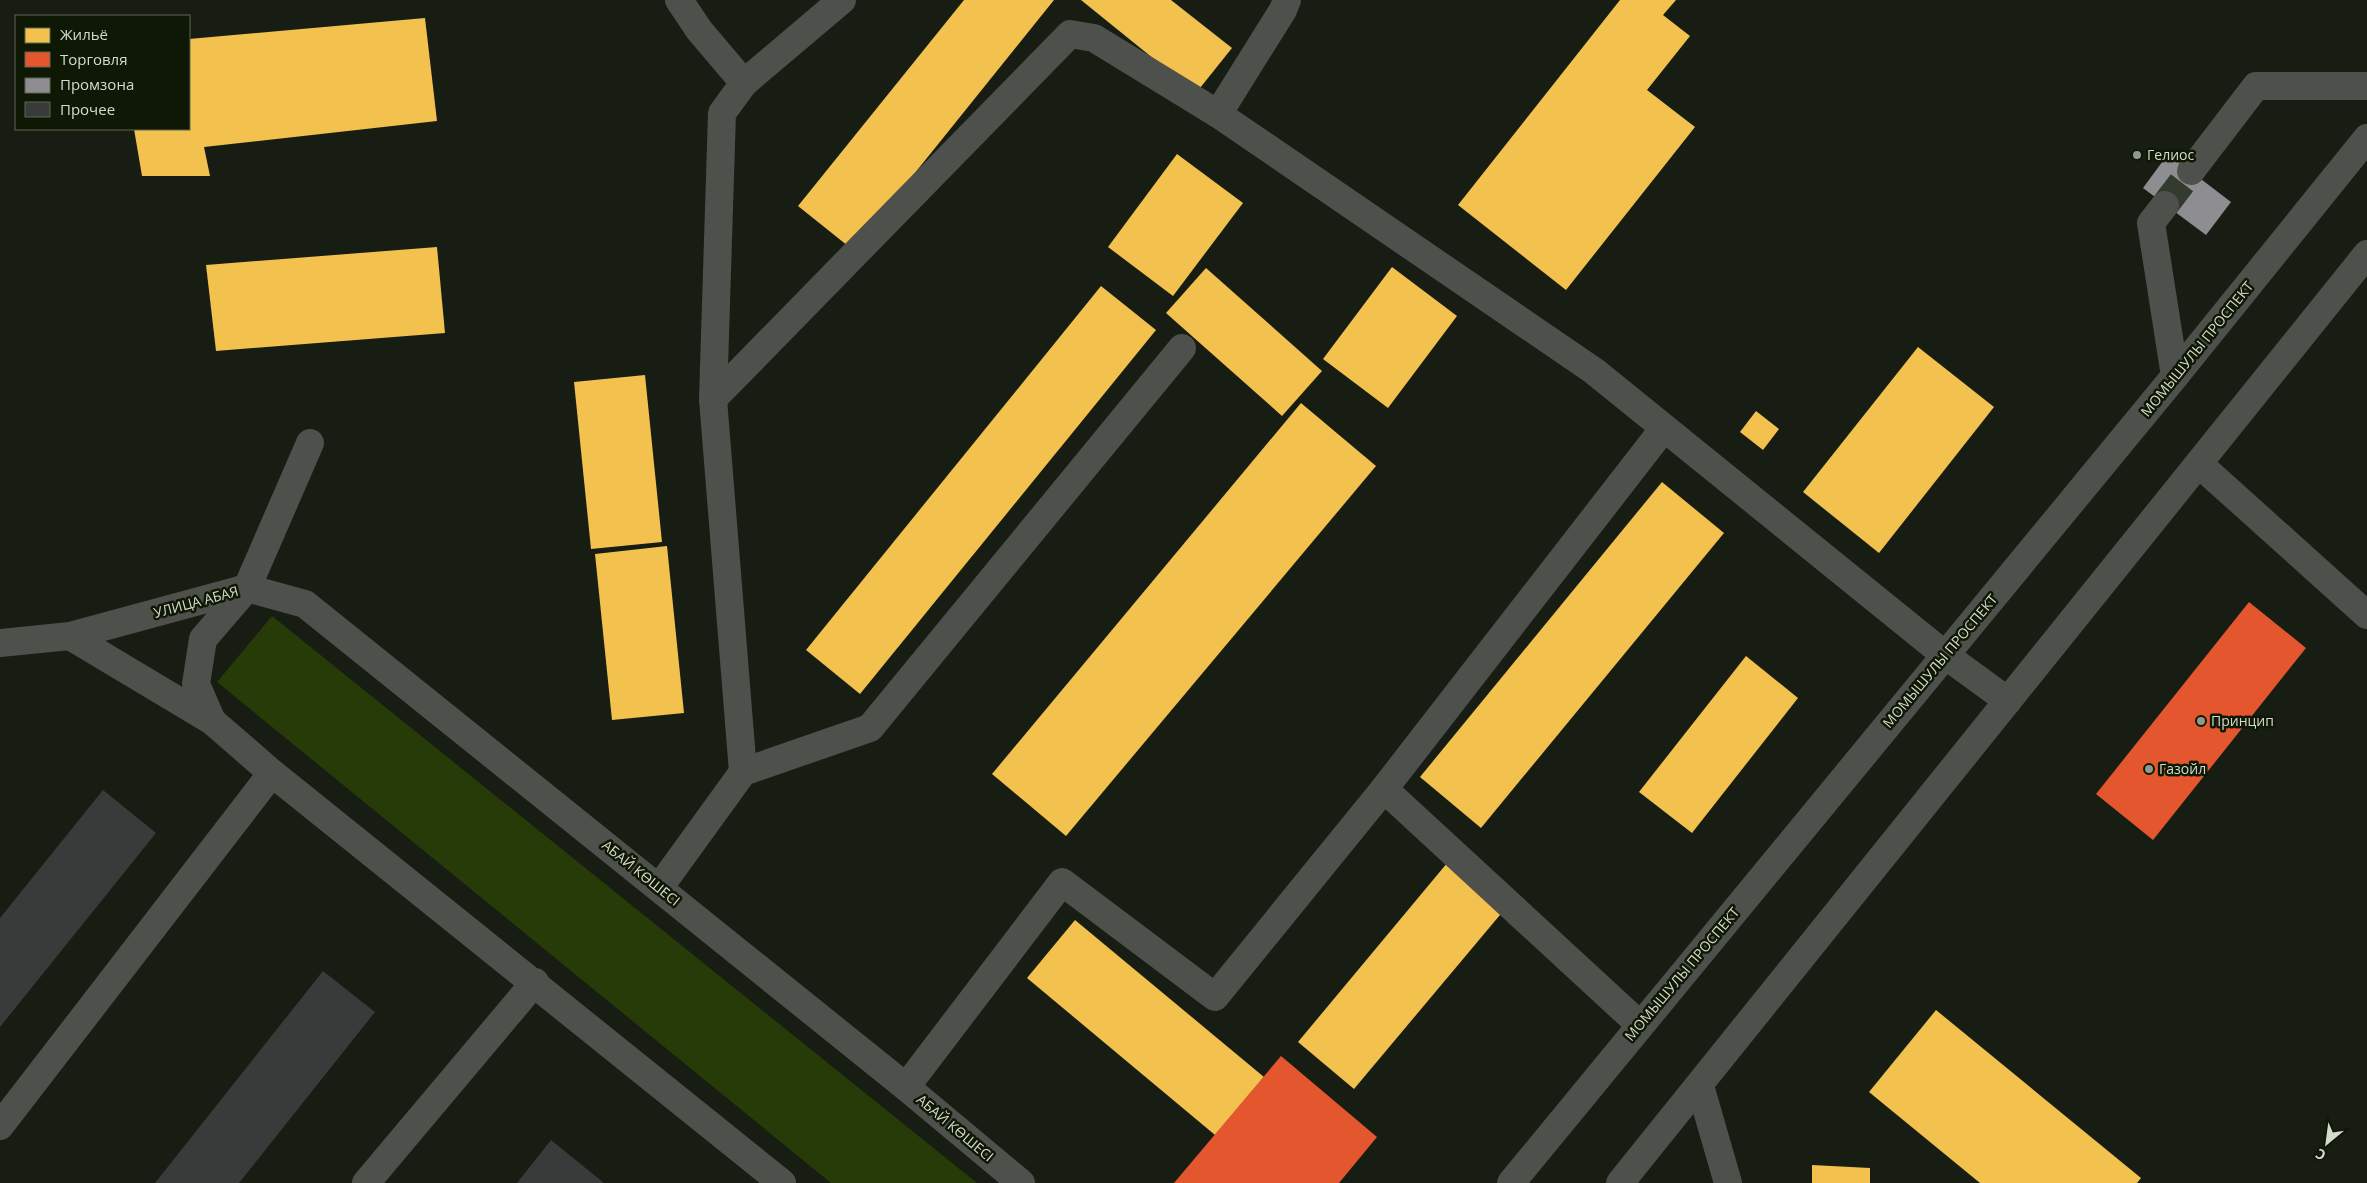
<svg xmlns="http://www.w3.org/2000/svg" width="2367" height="1183" viewBox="0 0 2367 1183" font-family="'Open Sans',sans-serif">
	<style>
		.green { fill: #273b08 }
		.homes { fill: #f2c14e }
		.shops { fill: #e4572e }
		.industry { fill: #8d8d92 }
		.building { fill: #393a3a }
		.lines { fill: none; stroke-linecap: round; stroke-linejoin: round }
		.minor-tunnel { stroke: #333a2e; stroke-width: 28; stroke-dasharray: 28 14; stroke-linecap: butt }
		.minor { stroke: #4d504b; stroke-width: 28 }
		.poi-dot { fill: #92988c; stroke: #0f1805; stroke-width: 2 }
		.labels { text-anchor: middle; stroke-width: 5; stroke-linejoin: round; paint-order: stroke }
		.poi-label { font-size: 14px; fill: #d4dbce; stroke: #0f1805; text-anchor: start }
		.street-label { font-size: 14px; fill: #d4dbce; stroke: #0f1805 }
	</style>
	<rect width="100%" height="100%" fill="#171d12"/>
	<!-- green -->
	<polygon class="green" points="272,616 977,1183 831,1183 217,682"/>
	<!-- homes -->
	<g class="homes">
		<polygon points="964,0 1054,0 853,250 798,206"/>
		<polygon points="1081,0 1171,0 1232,48 1196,93"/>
		<polygon points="1620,0 1676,0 1663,15 1690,36 1647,90 1695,127 1566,290 1458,205"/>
		<polygon points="425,18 437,121 204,147 210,176 142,176 134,129 189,129 189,39"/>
		<polygon points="1177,154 1243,203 1173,296 1108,247"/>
		<polygon points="437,247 445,333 216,351 206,265"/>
		<polygon points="1392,267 1457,316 1388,408 1323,359"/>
		<polygon points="1206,268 1322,371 1282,416 1166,313"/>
		<polygon points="1101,286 1156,330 860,694 806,650"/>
		<polygon points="1918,347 1994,407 1879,553 1803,492"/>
		<polygon points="645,375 662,542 591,549 574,382"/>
		<polygon points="1301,403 1376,466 1066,836 992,774"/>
		<polygon points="1756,411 1779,429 1763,450 1740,432"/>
		<polygon points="1662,482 1724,533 1481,828 1420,777"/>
		<polygon points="667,546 684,713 612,720 595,554"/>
		<polygon points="1746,656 1798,698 1692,833 1639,792"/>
		<polygon points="1448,862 1505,909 1354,1089 1298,1042"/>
		<polygon points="1075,920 1264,1077 1215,1135 1027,978"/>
		<polygon points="1936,1010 2141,1178 2137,1183 1980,1183 1869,1092"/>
		<polygon points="1812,1165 1870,1168 1870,1183 1812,1183"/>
	</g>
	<!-- shops -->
	<g class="shops">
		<polygon points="2249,602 2306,648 2153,840 2096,794"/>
		<polygon points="1281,1056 1377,1137 1339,1183 1174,1183"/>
	</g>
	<!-- industry -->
	<polygon class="industry" points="2168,154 2231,202 2206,235 2143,188"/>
	<!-- building -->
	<g class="building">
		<polygon points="103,790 156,833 0,1027 0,918"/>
		<polygon points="323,971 375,1012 239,1183 155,1183"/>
		<polygon points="551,1140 604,1183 517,1183"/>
	</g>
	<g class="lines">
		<!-- minor-tunnel -->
		<polyline class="minor-tunnel" points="2165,205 2191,171"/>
		<!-- minor -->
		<g class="minor">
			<polyline points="679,0 699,30 744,83"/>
			<polyline points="1218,114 1594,371 1945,655 2008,701"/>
			<polyline points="2191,171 2256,86 2367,86"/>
			<polyline points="2165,205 2151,223 2175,376"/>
			<polyline points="713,399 1070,34 1094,38 1218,114 1283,10 1287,0"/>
			<polyline points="2199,464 2367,615"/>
			<polyline points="70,636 212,721 272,773 782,1183"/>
			<polyline points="0,643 70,636 247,588 305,604 906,1087 1021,1183"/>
			<polyline points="212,721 196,684 203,639 247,588 310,443"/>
			<polyline points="743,772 870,728 1182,348"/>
			<polyline points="1384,789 1664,428"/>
			<polyline points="659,888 743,772 713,399 722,113 744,83 842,0"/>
			<polyline points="1700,1086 1728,1183"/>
			<polyline points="906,1087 1062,882 1215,997 1384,789 1639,1024"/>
			<polyline points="0,1126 272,773"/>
			<polyline points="366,1183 535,982"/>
			<polyline points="1511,1183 2175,376 2367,138"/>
			<polyline points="1620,1183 2367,254"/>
		</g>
	</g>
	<!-- markers -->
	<g class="poi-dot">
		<circle cx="2137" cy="155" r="5"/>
		<circle cx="2201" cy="721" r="5"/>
		<circle cx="2149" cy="769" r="5"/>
	</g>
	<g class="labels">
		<!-- poi labels -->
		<g class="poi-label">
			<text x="2147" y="160">Гелиос</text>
			<text x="2211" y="726">Принцип</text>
			<text x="2159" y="774">Газойл</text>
		</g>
		<!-- street labels -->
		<g class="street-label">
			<text transform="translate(2197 349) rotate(-51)" y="5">МОМЫШУЛЫ ПРОСПЕКТ</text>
			<text transform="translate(196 602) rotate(-15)" y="5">УЛИЦА АБАЯ</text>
			<text transform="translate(1940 661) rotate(-50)" y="5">МОМЫШУЛЫ ПРОСПЕКТ</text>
			<text transform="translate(641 873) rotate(39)" y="5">АБАЙ КӨШЕСІ</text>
			<text transform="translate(1682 974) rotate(-50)" y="5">МОМЫШУЛЫ ПРОСПЕКТ</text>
			<text transform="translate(955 1128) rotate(40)" y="5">АБАЙ КӨШЕСІ</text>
		</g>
	</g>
	<!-- legend -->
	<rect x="15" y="15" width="175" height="115" fill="#0f1805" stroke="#5e6655"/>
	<rect x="25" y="28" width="25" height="15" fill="#f2c14e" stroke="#5e6655"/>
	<text x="60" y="40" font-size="15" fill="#d4dbce">Жильё</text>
	<rect x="25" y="52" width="25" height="15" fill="#e4572e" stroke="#5e6655"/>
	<text x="60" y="65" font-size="15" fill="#d4dbce">Торговля</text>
	<rect x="25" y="78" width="25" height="15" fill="#8d8d92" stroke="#5e6655"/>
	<text x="60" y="90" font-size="15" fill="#d4dbce">Промзона</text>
	<rect x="25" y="102" width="25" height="15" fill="#393a3a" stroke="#5e6655"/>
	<text x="60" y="115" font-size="15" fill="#d4dbce">Прочее</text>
	<!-- north arrow -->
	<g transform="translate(2327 1143) rotate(209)" stroke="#0f1805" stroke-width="4" paint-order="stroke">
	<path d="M0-4L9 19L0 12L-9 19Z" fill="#d4dbce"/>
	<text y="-8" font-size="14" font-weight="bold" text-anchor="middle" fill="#d4dbce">С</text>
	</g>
</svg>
